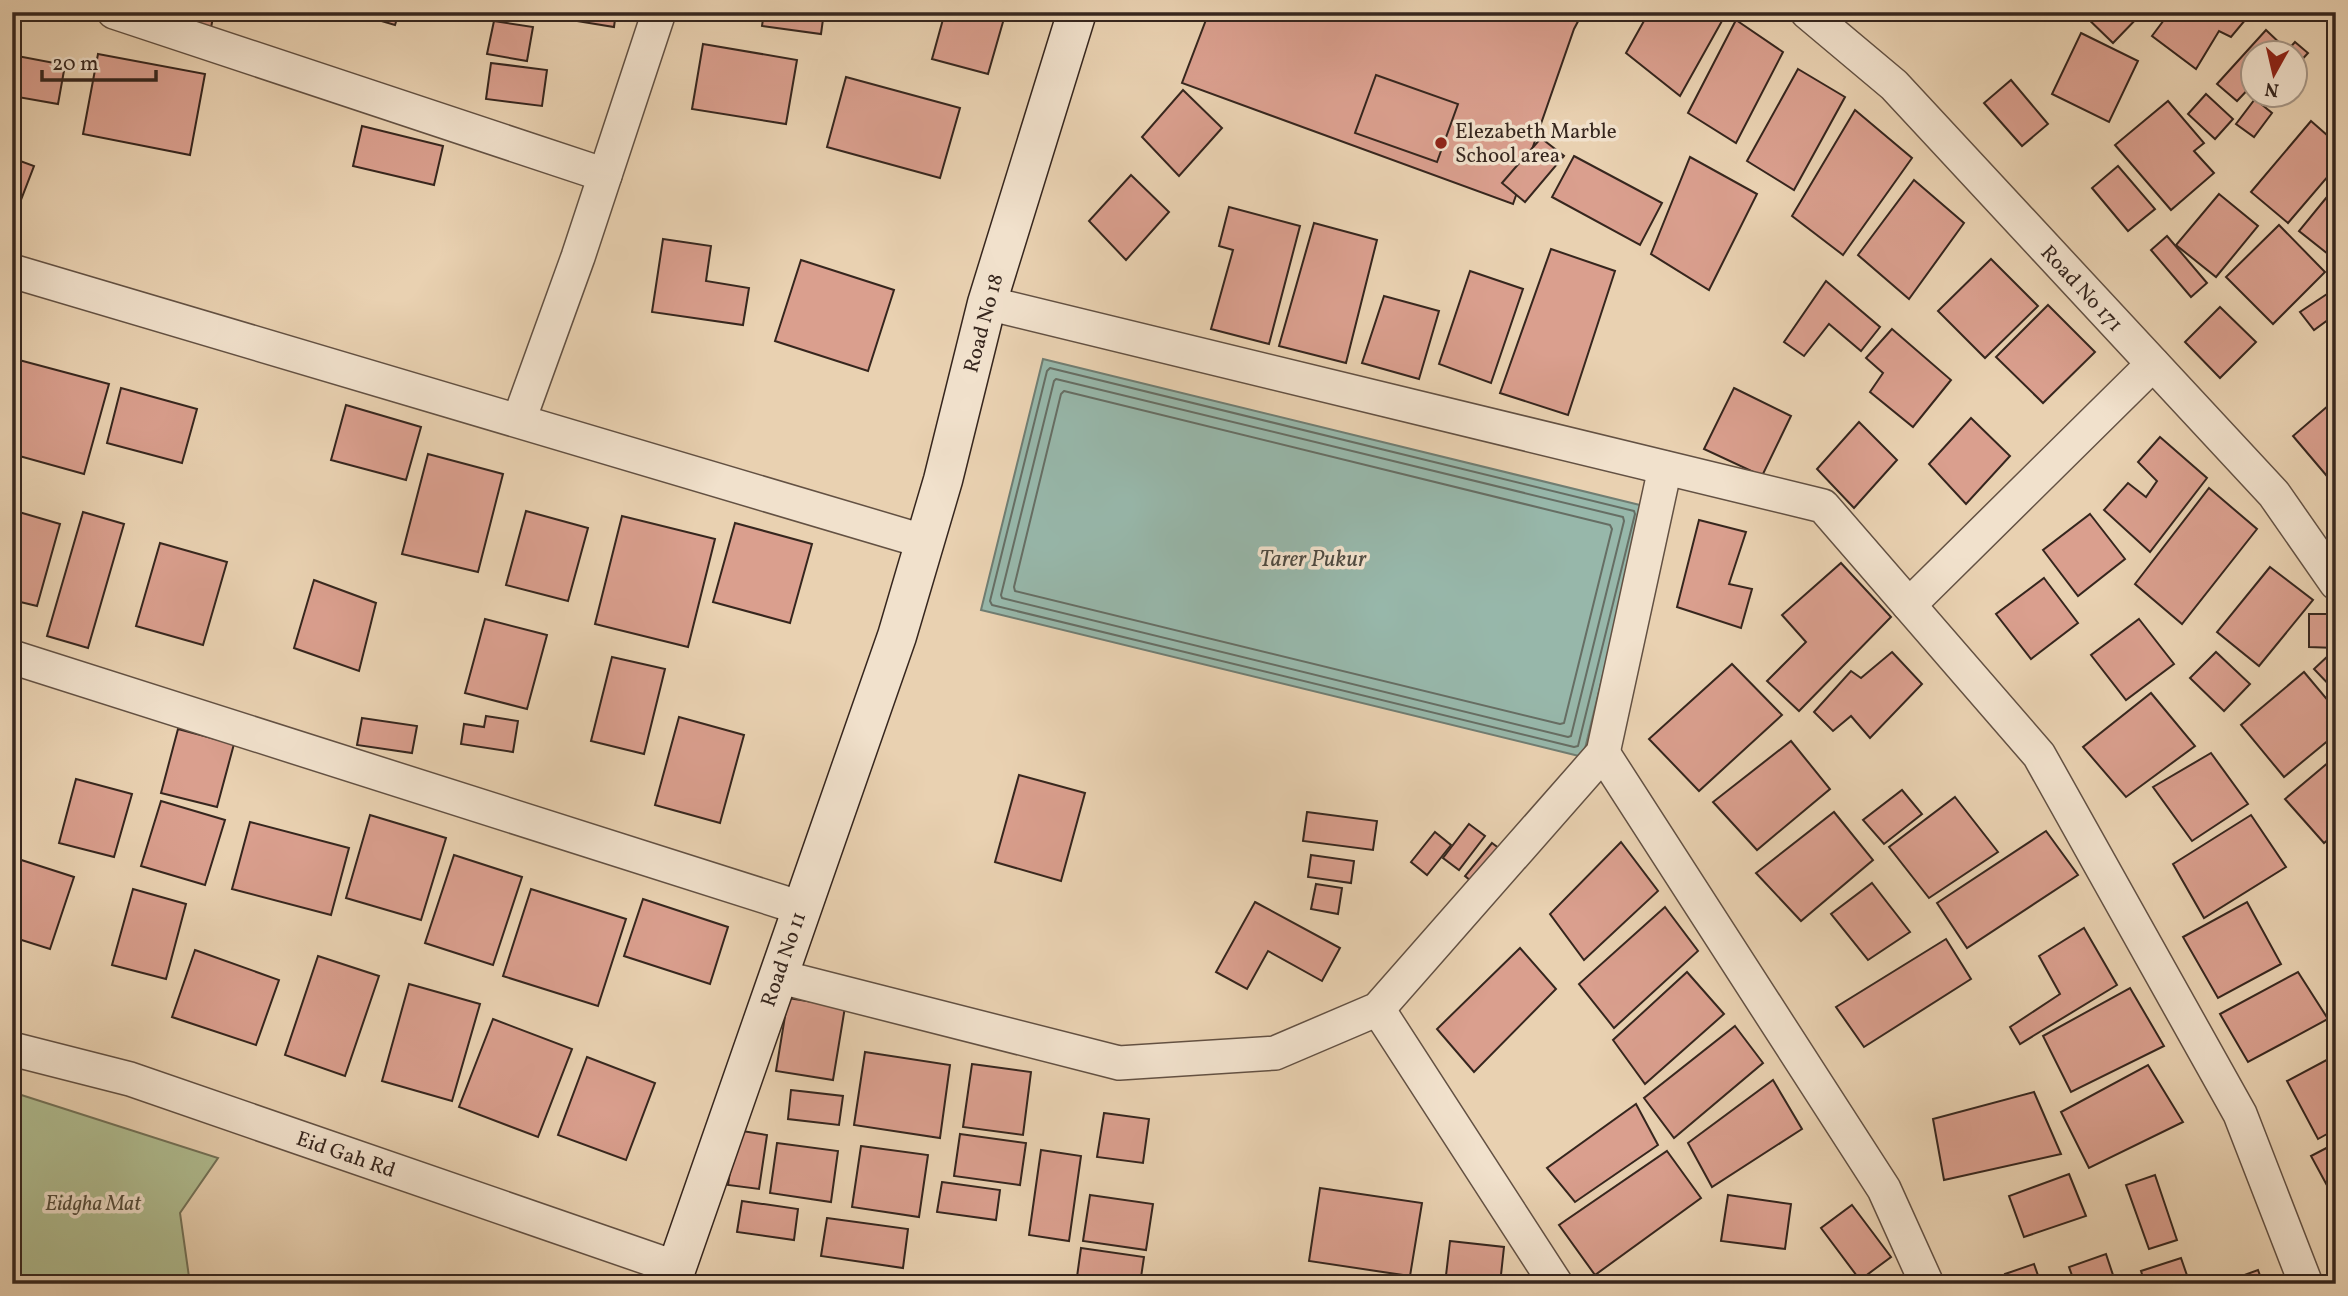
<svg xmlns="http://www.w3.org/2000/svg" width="2348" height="1296" viewBox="0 0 2348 1296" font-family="Vollkorn,serif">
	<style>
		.green { fill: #b0bd91; stroke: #737258; stroke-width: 2 }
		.water { fill: #97b7aa; stroke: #707d72; stroke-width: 2 }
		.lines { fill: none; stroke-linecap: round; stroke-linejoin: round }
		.shore { stroke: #666e64; stroke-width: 2 }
		.building { fill: #da9f8e; stroke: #36261e; stroke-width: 2 }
		.street-casing { stroke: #635143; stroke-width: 36 }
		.secondary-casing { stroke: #36261e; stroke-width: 41 }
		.street { stroke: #f1e1cc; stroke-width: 33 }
		.secondary { stroke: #f1e1cc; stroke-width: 38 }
		.poi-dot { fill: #8f2418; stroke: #f1e1cc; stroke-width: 2.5 }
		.labels { text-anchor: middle; stroke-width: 7; stroke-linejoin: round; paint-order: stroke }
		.poi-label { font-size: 21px; fill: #36261e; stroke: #f1e1cc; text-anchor: start }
		.street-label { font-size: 21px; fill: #36261e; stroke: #f1e1cc }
		.park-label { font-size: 21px; font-style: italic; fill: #544c3b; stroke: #f1e1cc }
		.water-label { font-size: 23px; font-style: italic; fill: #4e4a41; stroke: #f1e1cc }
	</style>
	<rect width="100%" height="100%" fill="#e9d1b1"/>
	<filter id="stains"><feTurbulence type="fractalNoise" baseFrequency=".00286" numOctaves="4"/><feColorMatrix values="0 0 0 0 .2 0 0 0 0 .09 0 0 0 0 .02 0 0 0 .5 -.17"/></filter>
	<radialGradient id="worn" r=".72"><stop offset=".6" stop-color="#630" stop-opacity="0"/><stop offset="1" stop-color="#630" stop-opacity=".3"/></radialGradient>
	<!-- green -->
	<polygon class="green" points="12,1092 218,1158 180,1213 190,1284 12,1284"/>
	<!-- water -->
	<polygon class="water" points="1043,359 1644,506 1583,757 981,610"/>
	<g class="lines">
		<!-- shore -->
		<g class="shore">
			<polygon points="1050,368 1634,511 1635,514 1578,746 1574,747 992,605 990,601 1047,371"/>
			<polygon points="1056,379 1623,517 1624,521 1571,736 1568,737 1002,598 1001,595 1054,381"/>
			<polygon points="1064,391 1610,525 1612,529 1564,723 1560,724 1015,591 1014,587 1061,394"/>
		</g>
	</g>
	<!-- building -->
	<g class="building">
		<polygon points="133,12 214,12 210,33"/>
		<polygon points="351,12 399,12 395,25"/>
		<polygon points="546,12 616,12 614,27 546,16"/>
		<polygon points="764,12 824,12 821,34 762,26"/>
		<polygon points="945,12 996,12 1005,15 988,74 932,59"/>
		<polygon points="1209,12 1583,12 1574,29 1513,204 1182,83"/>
		<polygon points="1649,12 1727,12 1680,96 1626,53"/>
		<polygon points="2081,12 2143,12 2113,43"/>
		<polygon points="2170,12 2239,12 2246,19 2231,37 2219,31 2196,69 2152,36"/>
		<polygon points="1736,20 1783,52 1736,143 1688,113"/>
		<polygon points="494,21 533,27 527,61 487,54"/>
		<polygon points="2266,30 2285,48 2281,52 2254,52 2254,83 2237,101 2217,84"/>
		<polygon points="2081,33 2138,61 2109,122 2052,94"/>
		<polygon points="2295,42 2308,53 2298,64 2296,62 2296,52 2286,52"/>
		<polygon points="703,44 797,60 786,124 692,109"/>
		<polygon points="98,54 205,74 190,155 83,134"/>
		<polygon points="12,55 65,65 58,104 12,96"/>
		<polygon points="491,63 547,70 542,106 486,99"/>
		<polygon points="1798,69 1845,97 1794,190 1747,161"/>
		<polygon points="1376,75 1458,104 1437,162 1355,133"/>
		<polygon points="846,77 960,108 940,178 827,147"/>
		<polygon points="2011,80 2048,124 2022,146 1984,103"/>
		<polygon points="1183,90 1222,128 1179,176 1142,137"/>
		<polygon points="2206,94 2233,119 2215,139 2188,114"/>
		<polygon points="2255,99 2272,113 2254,137 2236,124"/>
		<polygon points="2168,101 2204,143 2194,151 2214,173 2171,210 2115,145"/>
		<polygon points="1855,110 1912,158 1843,255 1792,216"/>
		<polygon points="2311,121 2336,143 2336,167 2288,223 2251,192"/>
		<polygon points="362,126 443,146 434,185 353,166"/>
		<polygon points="1541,138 1564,156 1525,202 1502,183"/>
		<polygon points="1574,156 1662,203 1640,245 1552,197"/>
		<polygon points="1690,157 1757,194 1709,290 1651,254"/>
		<polygon points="12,158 34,166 19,205 12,203"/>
		<polygon points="2118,166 2155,209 2128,231 2092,188"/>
		<polygon points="1131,175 1169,212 1126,260 1089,221"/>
		<polygon points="1914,180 1964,223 1909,299 1858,255"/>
		<polygon points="2331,192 2336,196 2336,255 2333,258 2299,231"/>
		<polygon points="2219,194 2258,226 2216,277 2176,245"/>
		<polygon points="1229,207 1300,226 1269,344 1211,329 1233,250 1219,246"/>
		<polygon points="1314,223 1377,240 1346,363 1279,346"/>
		<polygon points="2279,225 2325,272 2273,324 2226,277"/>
		<polygon points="2167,236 2207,283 2191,297 2151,250"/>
		<polygon points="663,239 711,246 706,281 749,288 743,325 652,312"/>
		<polygon points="1551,249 1615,271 1568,415 1500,393"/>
		<polygon points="1991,259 2038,306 1985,358 1938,311"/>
		<polygon points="801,260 894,290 868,371 775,341"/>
		<polygon points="1470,271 1523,289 1491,383 1439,364"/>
		<polygon points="1826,281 1880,327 1861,351 1829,324 1804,356 1784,342"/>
		<polygon points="2330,292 2336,300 2336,314 2314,330 2300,312"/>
		<polygon points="1384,296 1439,311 1419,379 1362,363"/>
		<polygon points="2048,305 2095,352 2043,403 1996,357"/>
		<polygon points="2220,307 2256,342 2220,378 2185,342"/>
		<polygon points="1892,329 1951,380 1913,427 1870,392 1883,373 1866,358"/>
		<polygon points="19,360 109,384 84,474 12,454 12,384"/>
		<polygon points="121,388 197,409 182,463 107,443"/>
		<polygon points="1734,388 1791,416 1762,476 1704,449"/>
		<polygon points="2336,399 2336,466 2326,475 2293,436"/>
		<polygon points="346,405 421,427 406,480 331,460"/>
		<polygon points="1971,418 2010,456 1966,504 1929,464"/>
		<polygon points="1859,422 1897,460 1854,508 1817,469"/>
		<polygon points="2160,437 2207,478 2150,552 2104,510 2128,483 2146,497 2157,481 2138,462"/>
		<polygon points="428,454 503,474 478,572 402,554"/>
		<polygon points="2209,488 2257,529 2182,624 2135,584"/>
		<polygon points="12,510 60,524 37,606 12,600"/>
		<polygon points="526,511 588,528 568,601 506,585"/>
		<polygon points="83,512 124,524 88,648 47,636"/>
		<polygon points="2090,514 2125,559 2078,596 2043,550"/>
		<polygon points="622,516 715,539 688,647 595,624"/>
		<polygon points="1699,520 1746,532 1729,584 1752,589 1741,628 1677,607"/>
		<polygon points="735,523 812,544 790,623 713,602"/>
		<polygon points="160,543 227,562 203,645 136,626"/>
		<polygon points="1841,563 1891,617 1799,711 1767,681 1806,642 1782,615"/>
		<polygon points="2270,567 2313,600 2259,666 2217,632"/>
		<polygon points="2044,578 2078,623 2031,659 1996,614"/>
		<polygon points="314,580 376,603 359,671 294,648"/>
		<polygon points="2309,614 2336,614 2336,648 2309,647"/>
		<polygon points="485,619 547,635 527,709 465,693"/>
		<polygon points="2139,619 2174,664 2126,700 2091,655"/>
		<polygon points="1892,652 1922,684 1870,738 1851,716 1833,731 1814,712 1851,671 1861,678"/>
		<polygon points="2216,652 2250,684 2224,711 2190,678"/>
		<polygon points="2329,655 2336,662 2336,692 2314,669"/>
		<polygon points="612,657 665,669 644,754 591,741"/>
		<polygon points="1732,664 1782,715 1699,791 1649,739"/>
		<polygon points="2304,672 2336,710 2336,734 2284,777 2241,725"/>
		<polygon points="2151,693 2195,746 2126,797 2083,747"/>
		<polygon points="486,716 518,721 513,752 461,744 464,724 484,727"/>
		<polygon points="679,717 744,735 720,823 655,805"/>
		<polygon points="362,718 417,726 412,753 357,745"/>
		<polygon points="178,729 234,744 217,807 161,793"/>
		<polygon points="1791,741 1830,789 1757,850 1713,802"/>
		<polygon points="2211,753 2248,804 2192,841 2153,787"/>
		<polygon points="2336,756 2336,833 2324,843 2285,799"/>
		<polygon points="1019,775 1085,793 1061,881 995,862"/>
		<polygon points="76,779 132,794 114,857 59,843"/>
		<polygon points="1902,790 1922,814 1884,844 1863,820"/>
		<polygon points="1955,797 1998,852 1929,898 1889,847"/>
		<polygon points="161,801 225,820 205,885 141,866"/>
		<polygon points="1307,812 1377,821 1373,850 1303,841"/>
		<polygon points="1834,812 1873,860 1801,921 1756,873"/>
		<polygon points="370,815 446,838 421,920 346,898"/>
		<polygon points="2251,815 2286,867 2204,918 2173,864"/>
		<polygon points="250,822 349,848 331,915 232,889"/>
		<polygon points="1469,824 1485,836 1459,870 1443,858"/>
		<polygon points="2046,831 2078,875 1967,948 1937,903"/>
		<polygon points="1435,832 1451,845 1427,875 1411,862"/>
		<polygon points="1621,842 1658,891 1584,960 1550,914"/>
		<polygon points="1492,843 1504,852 1476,885 1465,876"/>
		<polygon points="454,855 522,877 493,965 425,943"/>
		<polygon points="1311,855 1354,861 1351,883 1308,877"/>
		<polygon points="12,857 74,877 50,949 12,937"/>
		<polygon points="1872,883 1910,932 1868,960 1831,914"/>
		<polygon points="1316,884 1342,888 1338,914 1311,909"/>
		<polygon points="133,889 186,904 166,979 112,965"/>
		<polygon points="531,889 626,919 598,1006 503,976"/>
		<polygon points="643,899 728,927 710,984 624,956"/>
		<polygon points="1255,902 1340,948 1322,981 1268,951 1247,989 1216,972"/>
		<polygon points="2247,902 2281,964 2218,998 2183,937"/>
		<polygon points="1665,907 1698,951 1614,1028 1579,984"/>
		<polygon points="2084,928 2117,985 2020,1044 2010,1027 2060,994 2039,956"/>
		<polygon points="1946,939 1971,979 1864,1047 1836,1007"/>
		<polygon points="1520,948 1556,989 1474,1072 1437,1029"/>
		<polygon points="195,950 279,980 256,1045 172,1017"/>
		<polygon points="318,956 379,976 345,1076 285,1055"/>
		<polygon points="1687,972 1724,1014 1645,1084 1613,1040"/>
		<polygon points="2298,972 2328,1019 2248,1062 2220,1014"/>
		<polygon points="409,984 480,1004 452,1101 382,1081"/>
		<polygon points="2130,988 2164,1046 2071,1092 2043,1036"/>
		<polygon points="788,998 845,1007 833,1080 776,1071"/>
		<polygon points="493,1019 572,1049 538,1137 459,1107"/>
		<polygon points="1735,1026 1763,1063 1674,1138 1644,1098"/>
		<polygon points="865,1052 950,1065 940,1138 854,1125"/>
		<polygon points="2336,1055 2336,1129 2318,1139 2287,1081"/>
		<polygon points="587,1057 655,1083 626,1160 558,1135"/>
		<polygon points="972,1064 1031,1072 1023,1135 963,1127"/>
		<polygon points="2148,1065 2183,1122 2089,1168 2061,1112"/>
		<polygon points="1773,1080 1802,1129 1712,1187 1688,1143"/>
		<polygon points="791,1090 843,1096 839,1125 788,1119"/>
		<polygon points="2034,1092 2061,1154 1944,1180 1933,1119"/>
		<polygon points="1636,1104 1658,1145 1575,1202 1547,1168"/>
		<polygon points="1104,1113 1149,1119 1143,1163 1097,1157"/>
		<polygon points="736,1130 767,1135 759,1189 728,1185"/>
		<polygon points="960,1134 1026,1143 1020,1185 954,1176"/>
		<polygon points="777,1143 838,1151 831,1202 770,1193"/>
		<polygon points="2336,1143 2336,1202 2311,1156"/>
		<polygon points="861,1146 928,1155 919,1217 852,1207"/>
		<polygon points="1041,1150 1081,1156 1069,1241 1029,1235"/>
		<polygon points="1667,1151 1701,1198 1595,1275 1559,1225"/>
		<polygon points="2069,1174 2086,1216 2024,1237 2009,1196"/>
		<polygon points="2155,1175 2177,1240 2149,1249 2126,1185"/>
		<polygon points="942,1182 1000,1190 996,1220 937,1212"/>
		<polygon points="1320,1188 1422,1203 1410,1276 1309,1261"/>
		<polygon points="1090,1195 1153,1204 1146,1250 1083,1241"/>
		<polygon points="1728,1195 1791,1204 1785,1249 1721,1241"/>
		<polygon points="742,1201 798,1209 794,1240 737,1232"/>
		<polygon points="1852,1205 1891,1257 1860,1280 1821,1228"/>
		<polygon points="827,1218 908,1229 903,1268 821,1256"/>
		<polygon points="1450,1241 1504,1247 1500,1284 1445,1284"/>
		<polygon points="1081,1248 1144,1257 1140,1284 1076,1284"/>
		<polygon points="2106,1254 2116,1284 2075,1284 2069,1267"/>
		<polygon points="2181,1258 2190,1284 2145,1284 2141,1271"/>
		<polygon points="2034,1264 2041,1284 2008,1284 2005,1274"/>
		<polygon points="2258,1270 2263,1284 2220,1284"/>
		<polygon points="1742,1278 1744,1284 1726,1284"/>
	</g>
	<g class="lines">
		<defs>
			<g id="street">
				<polyline points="114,12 605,175"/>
				<polyline points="1807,12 1894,85 2274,494 2336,583"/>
				<polyline points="12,271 926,542"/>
				<polyline points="987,303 1823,506 2039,755 2240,1114 2306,1284"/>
				<polyline points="519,420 578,257 659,12"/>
				<polyline points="1909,605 2153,364"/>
				<polyline points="12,657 801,908"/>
				<polyline points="1603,753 1884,1189 1927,1284"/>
				<polyline points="777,976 1119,1063 1275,1053 1378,1009 1603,753 1665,468"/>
				<polyline points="1378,1009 1556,1284"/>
				<polyline points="12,1049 130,1079 677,1268"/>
			</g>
			<polyline id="secondary" points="671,1284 897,636 943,480 987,303 1077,12"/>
		</defs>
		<!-- street casing -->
		<use href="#street" class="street-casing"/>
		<!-- secondary casing -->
		<use href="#secondary" class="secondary-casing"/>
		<!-- street -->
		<use href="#street" class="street"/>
		<!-- secondary -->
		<use href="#secondary" class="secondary"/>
	</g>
	<!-- markers -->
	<circle class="poi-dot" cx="1441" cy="143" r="7"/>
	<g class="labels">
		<!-- poi labels -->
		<g class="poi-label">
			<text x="1455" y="138">Elezabeth Marble<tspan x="1455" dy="24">School area</tspan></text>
		</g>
		<!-- street labels -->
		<g class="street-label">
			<text transform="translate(2082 288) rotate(47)" y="7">Road No 171</text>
			<text transform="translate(983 323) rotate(-75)" y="7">Road No 18</text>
			<text transform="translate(783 959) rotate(-71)" y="7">Road No 11</text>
			<text transform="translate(346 1154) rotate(19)" y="7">Eid Gah Rd</text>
		</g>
		<!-- park labels -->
		<g class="park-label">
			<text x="93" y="1210">Eidgha Mat</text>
		</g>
		<!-- water labels -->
		<g class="water-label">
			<text x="1313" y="566">Tarer Pukur</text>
		</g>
	</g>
	<!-- margin -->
	<rect width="2348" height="1296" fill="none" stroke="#e9d1b1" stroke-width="42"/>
	<rect x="14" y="14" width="2320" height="1268" fill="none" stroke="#36261e" stroke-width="3.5"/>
	<rect x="21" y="21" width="2306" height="1254" fill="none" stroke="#36261e" stroke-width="2"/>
	<!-- north arrow -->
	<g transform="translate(2274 74) rotate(188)"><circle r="33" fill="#f1e1cc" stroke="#a69686" stroke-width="2"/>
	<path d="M0-5L12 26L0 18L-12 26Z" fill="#8f2418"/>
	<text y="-10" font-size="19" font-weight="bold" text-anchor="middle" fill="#36261e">N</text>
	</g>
	<!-- scale -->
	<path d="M42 70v10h114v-10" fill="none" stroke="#36261e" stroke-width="3.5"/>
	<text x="52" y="70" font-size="21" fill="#36261e" stroke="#f1e1cc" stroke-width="5" paint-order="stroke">20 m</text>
	<rect width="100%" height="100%" filter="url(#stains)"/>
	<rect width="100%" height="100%" fill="url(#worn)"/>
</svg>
